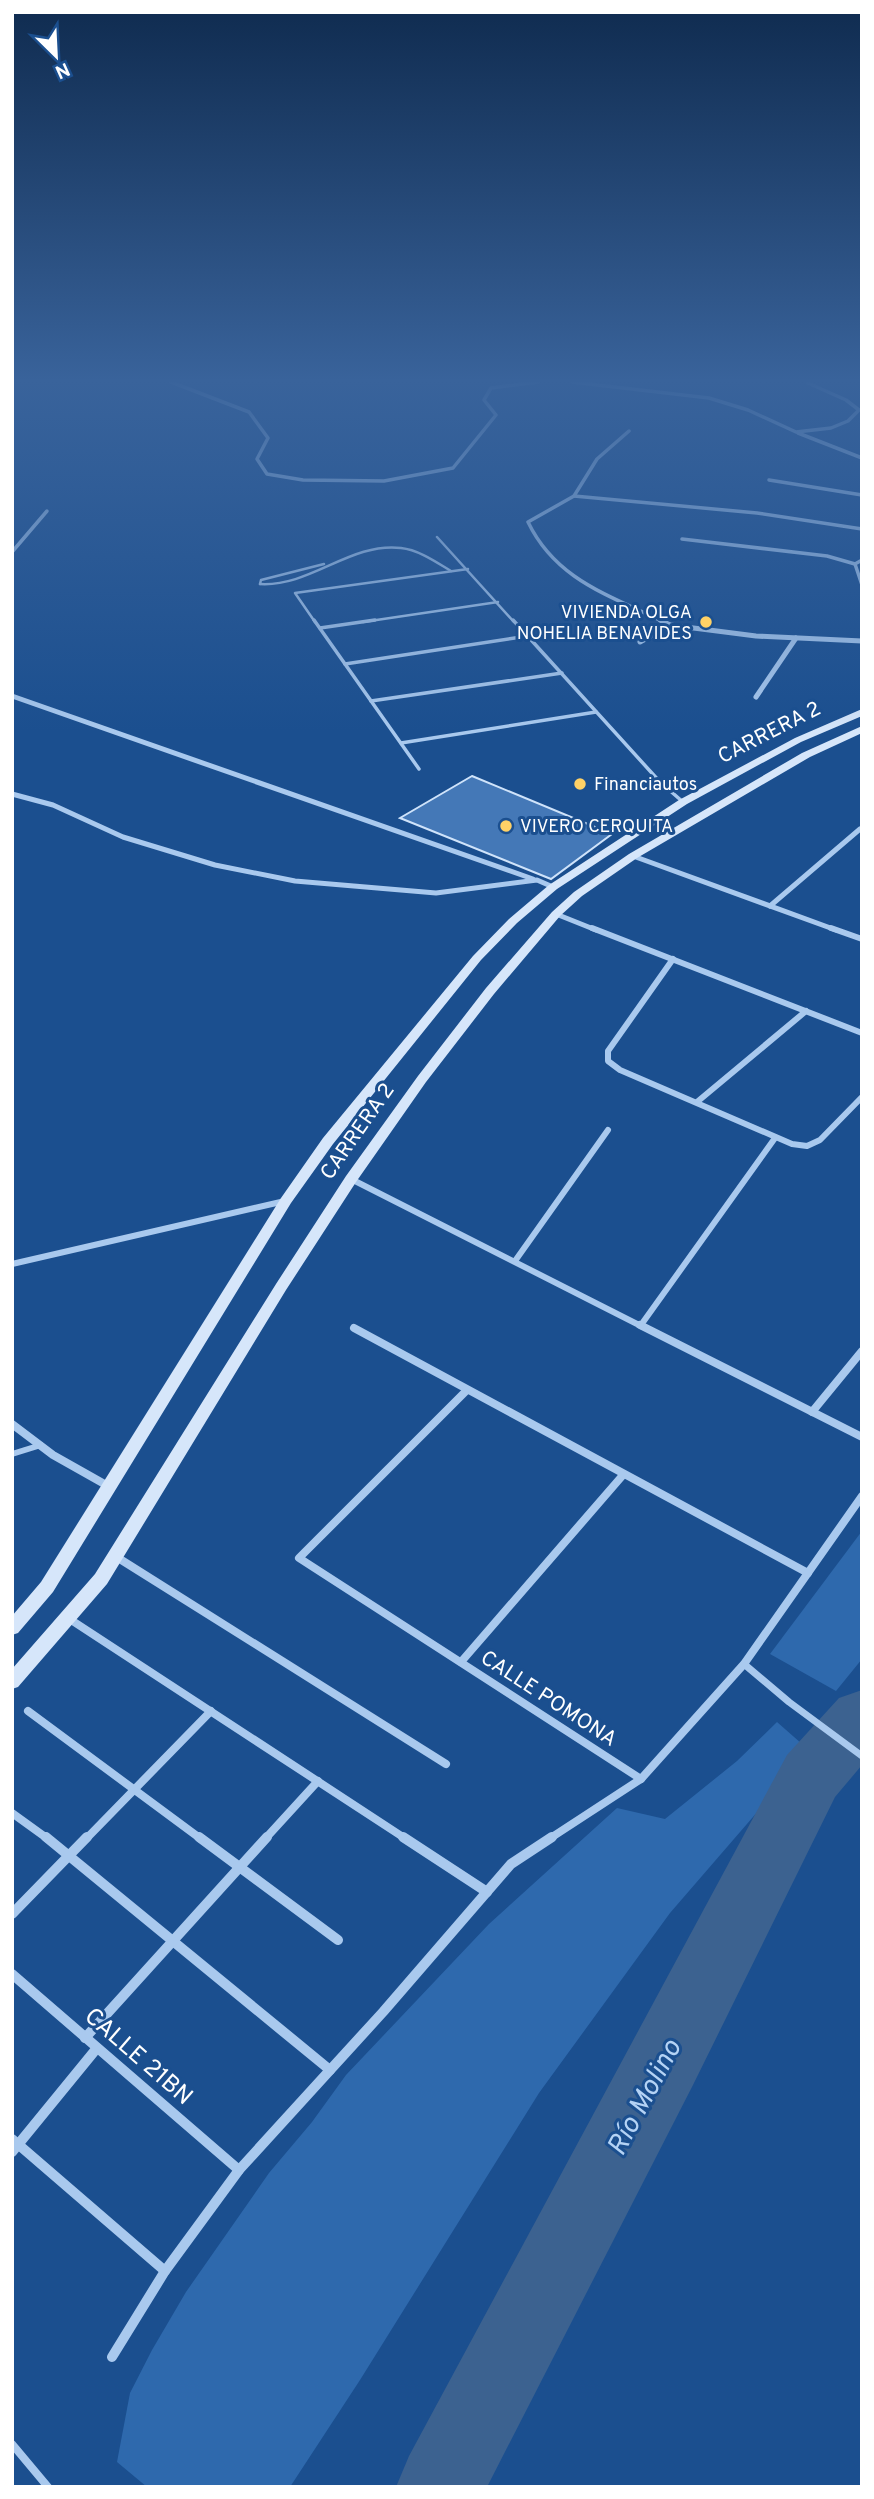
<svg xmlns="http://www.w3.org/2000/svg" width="874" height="2499" viewBox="0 0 874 2499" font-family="Overpass,sans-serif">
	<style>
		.green { fill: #2e69ad }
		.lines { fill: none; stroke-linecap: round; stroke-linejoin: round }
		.river { fill: #3c6290; fill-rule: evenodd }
		.building { fill: #4478b7; stroke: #cfe3fa; stroke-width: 2 }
		.service-far3 { stroke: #a9c9ee; stroke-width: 2.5 }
		.service-far2 { stroke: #a9c9ee; stroke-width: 3.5 }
		.service-far1 { stroke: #a9c9ee; stroke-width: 6 }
		.service { stroke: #a9c9ee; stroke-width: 8 }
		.pedestrian { stroke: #a9c9ee; stroke-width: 7 }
		.minor-far4 { stroke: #a9c9ee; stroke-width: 3.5 }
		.minor-far3 { stroke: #a9c9ee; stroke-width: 5 }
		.minor-far2 { stroke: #a9c9ee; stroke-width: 6 }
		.minor-far1 { stroke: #a9c9ee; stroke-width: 8 }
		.minor { stroke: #a9c9ee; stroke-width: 10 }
		.secondary { fill: #d6e6fa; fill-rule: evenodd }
		.poi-dot { fill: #ffd166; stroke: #1b4f8f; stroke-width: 2.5 }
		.labels { text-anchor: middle; stroke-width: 6; stroke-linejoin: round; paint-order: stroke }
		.far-poi-label { font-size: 18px; fill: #fff; stroke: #1b4f8f; text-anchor: start }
		.street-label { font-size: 21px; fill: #fff; stroke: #1b4f8f }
		.near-street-label { font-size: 24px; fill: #fff; stroke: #1b4f8f }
		.near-water-label { font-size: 28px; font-style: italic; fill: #b5d3f5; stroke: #1b4f8f }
	</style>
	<rect width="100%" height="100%" fill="#1b4f8f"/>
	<!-- green -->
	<g class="green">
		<polygon points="862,1531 862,1659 836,1691 770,1654"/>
		<polygon points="777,1722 810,1751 670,1913 539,2093 360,2380 290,2487 147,2487 117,2462 130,2393 152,2350 186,2292 269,2173 312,2122 346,2075 489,1924 617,1808 665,1819 737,1761"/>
	</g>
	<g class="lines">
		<!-- river -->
		<polygon class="river" points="862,1690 862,1765 835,1797 693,2085 487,2487 396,2487 409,2456 787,1755 839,1698"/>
	</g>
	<!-- building -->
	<polygon class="building" points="472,776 612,834 551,879 400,818"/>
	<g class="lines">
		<!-- service-far3 -->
		<g class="service-far3">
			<polyline points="437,537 514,622"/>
			<path d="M260,584C311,587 350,542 401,548C419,550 436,562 451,571"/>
			<polyline points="260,584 261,580 324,564"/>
			<polyline points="315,622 295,593 468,569"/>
			<polyline points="363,622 498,602"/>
		</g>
		<!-- service-far2 -->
		<g class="service-far2">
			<polyline points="314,620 419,769"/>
			<polyline points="513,620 660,782 683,802"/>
			<polyline points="320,628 375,620"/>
			<polyline points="345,664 528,636"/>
			<polyline points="371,701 562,673"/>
			<polyline points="401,743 596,712"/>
		</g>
		<!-- service-far1 -->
		<polyline class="service-far1" points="12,1454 41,1445"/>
		<!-- service -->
		<polyline class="service" points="12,2444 48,2487"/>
		<!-- pedestrian -->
		<polyline class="pedestrian" points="744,1664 789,1702 862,1756"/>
		<!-- minor-far4 -->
		<g class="minor-far4">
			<polyline points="171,382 249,412 268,438 257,459 267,474 303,480 384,481 453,468 496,415 484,400 491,388 538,382"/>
			<polyline points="572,382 709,398 748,410 796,432 831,428 848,421 859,410 846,400 808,383"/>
			<path d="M629,431L597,459L574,496L528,522C556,580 609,595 664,622"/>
			<polyline points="798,433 862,458"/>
			<polyline points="769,480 862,495"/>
			<polyline points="574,496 757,513 862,529"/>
			<polyline points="682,539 827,556 855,564"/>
			<polyline points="12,552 47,511"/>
			<polyline points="862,560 855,564 862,585"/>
		</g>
		<!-- minor-far3 -->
		<g class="minor-far3">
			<polyline points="660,620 670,625 756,636 862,641"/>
			<polyline points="640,642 670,625"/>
			<polyline points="12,696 533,879"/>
			<polyline points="756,697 796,638"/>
			<polyline points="12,794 53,805 123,837 215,865 295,881 436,893 537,880 553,887"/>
			<polyline points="633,856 836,930"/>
			<polyline points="770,906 860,829"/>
			<polyline points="556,914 596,930"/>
		</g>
		<!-- minor-far2 -->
		<g class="minor-far2">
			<polyline points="592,928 862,1033"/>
			<polyline points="831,928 862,939"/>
			<polyline points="673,959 608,1051 608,1061 620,1070 792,1144 807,1146 820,1140 862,1097"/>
			<polyline points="697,1102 806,1011"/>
			<polyline points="351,1179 643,1327"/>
			<polyline points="515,1261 608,1130"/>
			<polyline points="12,1264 285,1201"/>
			<polyline points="641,1325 775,1138"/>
		</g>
		<!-- minor-far1 -->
		<g class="minor-far1">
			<polyline points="640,1325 862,1437"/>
			<polyline points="354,1328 808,1573"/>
			<polyline points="467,1390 299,1558 641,1779"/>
			<polyline points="812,1412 862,1351"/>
			<polyline points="12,1424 53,1455 108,1486"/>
			<polyline points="115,1556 446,1764"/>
			<polyline points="68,1618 406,1839"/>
			<polyline points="461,1662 623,1475"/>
			<polyline points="28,1711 201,1839"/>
			<polyline points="12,1813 48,1839"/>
			<polyline points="86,1839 211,1711"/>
			<polyline points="265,1839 318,1781"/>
			<polyline points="549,1839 641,1779 744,1664 862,1496"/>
		</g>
		<!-- minor -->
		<g class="minor">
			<polyline points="46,1837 330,2070"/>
			<polyline points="199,1837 338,1940"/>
			<polyline points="403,1837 487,1892"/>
			<polyline points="12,1914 87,1837"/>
			<polyline points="12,1974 239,2170"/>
			<polyline points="85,2038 267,1837"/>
			<polyline points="12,2139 165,2271"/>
			<polyline points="12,2152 97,2048"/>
			<polyline points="112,2357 165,2271 239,2170 383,2012 511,1864 552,1837"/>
		</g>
		<!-- secondary -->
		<g class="secondary">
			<polygon points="862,709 862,716 801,742 687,804 557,889 517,923 481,960 333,1144 291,1203 53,1592 18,1633 12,1635 12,1616 41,1582 281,1198 323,1138 473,956 509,919 549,885 679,800 795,738"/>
			<polygon points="862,726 862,733 810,757 637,858 582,896 560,916 494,994 426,1082 356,1182 286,1290 107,1584 18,1687 12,1689 12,1669 95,1574 276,1284 346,1176 418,1076 486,988 552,912 574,892 629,854 802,753"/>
		</g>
	</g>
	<!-- sky -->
	<linearGradient id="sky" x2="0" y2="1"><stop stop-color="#0f2b4f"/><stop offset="0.52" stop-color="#39639b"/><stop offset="1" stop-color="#39639b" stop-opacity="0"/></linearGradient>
	<rect width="874" height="732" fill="url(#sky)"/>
	<!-- markers -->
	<g class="poi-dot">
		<circle cx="706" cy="622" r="7"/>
		<circle cx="580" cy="784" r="7"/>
		<circle cx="506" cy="826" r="7"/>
	</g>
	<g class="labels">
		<!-- far-poi labels -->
		<g class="far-poi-label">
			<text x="692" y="618" text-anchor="end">VIVIENDA OLGA<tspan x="692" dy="21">NOHELIA BENAVIDES</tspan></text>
			<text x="594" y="790">Financiautos</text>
			<text x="520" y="832">VIVERO CERQUITA</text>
		</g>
		<!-- street labels -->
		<g class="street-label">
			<text transform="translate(769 732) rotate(-27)" y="7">CARRERA 2</text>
			<text transform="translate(357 1131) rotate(-55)" y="7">CARRERA 2</text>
			<text transform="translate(549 1698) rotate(33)" y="7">CALLE POMONA</text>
		</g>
		<!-- near-street labels -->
		<g class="near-street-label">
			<text transform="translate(139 2056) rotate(41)" y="8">CALLE 21BN</text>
		</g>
		<!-- near-water labels -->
		<g class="near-water-label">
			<text transform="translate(643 2097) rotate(-62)" y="10">Río Molino</text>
		</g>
	</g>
	<!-- border -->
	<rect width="874" height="2499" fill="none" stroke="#ffffff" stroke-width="28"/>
	<!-- north arrow -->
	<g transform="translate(56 56) rotate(156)" stroke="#1b4f8f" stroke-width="5" paint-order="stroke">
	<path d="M0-5L12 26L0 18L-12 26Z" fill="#ffffff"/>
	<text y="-10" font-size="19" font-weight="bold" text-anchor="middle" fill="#ffffff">N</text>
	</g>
</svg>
